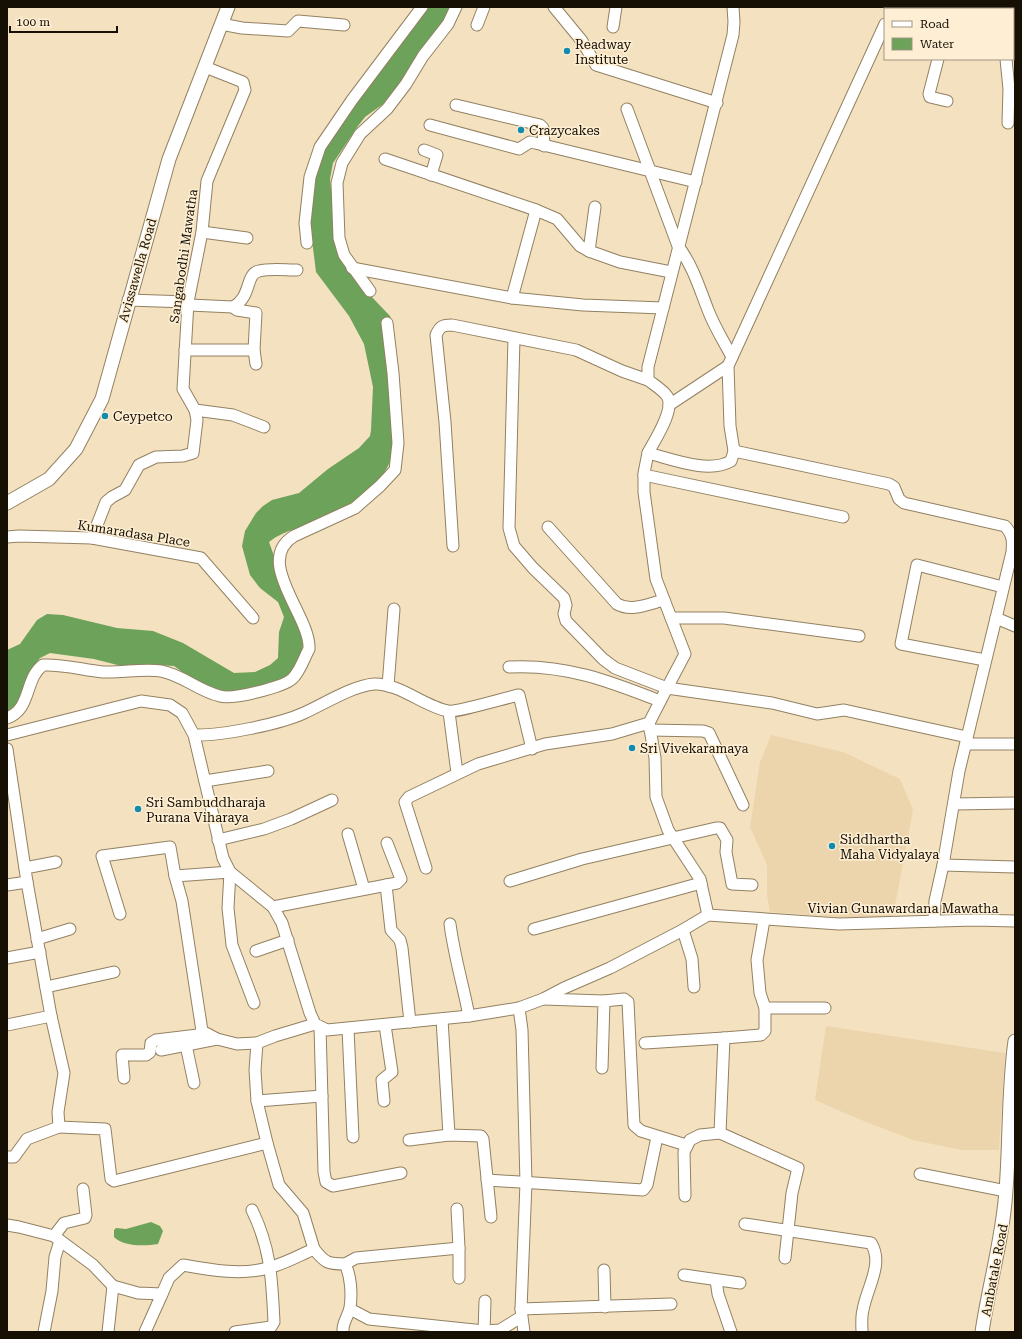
<svg xmlns="http://www.w3.org/2000/svg" width="1022" height="1339" viewBox="0 0 1022 1339" font-family="'Roboto Serif',serif">
	<style>
		.built { fill: #ecd5ad }
		.water { fill: #6ca25a }
		.lines { fill: none; stroke-linecap: round; stroke-linejoin: round }
		.minor-casing { stroke: #928162; stroke-width: 13 }
		.major-casing { stroke: #928162; stroke-width: 15 }
		.minor { stroke: #fff; stroke-width: 11 }
		.major { stroke: #fff; stroke-width: 13 }
		.poi-dot { fill: #128cae; stroke: #feefd4; stroke-width: 1.5 }
		.labels { text-anchor: middle; stroke-width: 3; stroke-linejoin: round; paint-order: stroke }
		.poi-label { font-size: 13px; fill: #150f04; stroke: #feefd4; text-anchor: start }
		.street-label { font-size: 13px; fill: #150f04; stroke: #feefd4 }
	</style>
	<rect width="100%" height="100%" fill="#f4e1bf"/>
	<!-- built -->
	<g class="built">
		<polygon points="771,735 843,752 900,779 913,810 893,916 882,920 770,912 767,895 767,865 750,827 760,762"/>
		<polygon points="826,1026 1005,1053 999,1150 961,1150 913,1140 856,1118 815,1100"/>
	</g>
	<!-- water -->
	<g class="water">
		<path d="M426,7H453L397,94L365,117L358,126L333,163L330,179L333,207L343,257L368,293L390,316L393,326L395,446C387,478 373,489 347,506C340,511 333,517 326,519C307,527 285,529 269,542L280,573L306,635L300,657L286,681L270,682L250,692L222,694L202,686L174,666L158,665L137,670L94,659L50,653L40,658L33,667L20,703L7,715V650L20,644L37,620L47,614L63,615L117,628L153,631L183,643L234,673L255,672L270,665L278,658L279,632L284,617L278,602L260,588L250,575L242,546L245,531L256,513L263,506L272,500L299,493L328,469L359,448L370,436L371,430L373,387L364,344L349,316L316,272L311,232L309,199L317,161L331,133Z"/>
		<path d="M151,1222L160,1226L163,1231L158,1244C145,1246 124,1247 114,1237V1230L116,1228L126,1229Z"/>
	</g>
	<g class="lines">
		<defs>
			<g id="minor">
				<polyline points="554,7 582,41 596,65 717,103"/>
				<path d="M733,7L734,22L733,35L648,367V380C653,384 663,390 667,396C676,409 654,441 648,453C672,459 709,474 731,461L734,451L889,484L894,487L899,499L904,503L1005,526C1013,535 1013,541 1012,552L959,771L943,865L935,901L934,921"/>
				<polyline points="998,7 998,9"/>
				<polyline points="892,9 893,7"/>
				<polyline points="221,24 242,28 288,31 298,21 344,25"/>
				<polyline points="477,25 484,7"/>
				<polyline points="613,27 616,7"/>
				<polyline points="938,59 929,94 930,97 947,101"/>
				<polyline points="1006,59 1009,89 1008,123"/>
				<polyline points="456,105 540,125 543,128 544,146"/>
				<path d="M627,109L678,246C693,266 699,287 708,310C714,326 724,342 732,357"/>
				<polyline points="430,125 519,149 530,142 535,143 696,182"/>
				<polyline points="424,150 437,155 431,175"/>
				<polyline points="385,159 536,210 557,219 580,246 589,251 620,262 671,272"/>
				<polyline points="202,232 247,238"/>
				<polyline points="307,243 305,223 310,177 320,147 352,100 422,7"/>
				<polyline points="589,251 595,207"/>
				<polyline points="352,268 512,298 583,305 663,308"/>
				<polyline points="370,291 344,255 339,238 337,183 342,163 360,134 387,109 406,84 423,56 448,24 456,7"/>
				<polyline points="512,298 536,210"/>
				<polyline points="128,300 188,302"/>
				<path d="M189,305L233,307C252,297 245,274 259,271C270,268 285,270 297,270"/>
				<polyline points="233,307 237,310 256,313 254,350 256,364"/>
				<polyline points="514,338 509,528 514,546 533,568 564,598 566,605 564,614 566,621 603,659 615,668 667,688 685,654 656,579 644,492 644,473 648,453"/>
				<polyline points="185,350 254,350"/>
				<polyline points="669,405 728,366"/>
				<polyline points="195,410 233,415 264,427"/>
				<polyline points="734,451 730,426 728,366 885,24"/>
				<polyline points="644,475 843,517"/>
				<path d="M548,527L617,604C631,612 648,604 664,600"/>
				<polyline points="7,537 19,536 92,538 201,558 253,618"/>
				<polyline points="92,538 106,502 112,497 125,490 139,465 156,457 183,456 193,453 197,420 195,410 183,389 188,302 202,232 207,181 245,90 243,82 205,67"/>
				<path d="M453,546L445,422L436,335C440,326 443,325 452,325L576,350L622,371L648,380"/>
				<polyline points="671,618 724,618 859,636"/>
				<polyline points="996,618 1015,626"/>
				<polyline points="985,660 901,644 917,565 1003,587"/>
				<path d="M509,667C565,664 609,681 660,701"/>
				<polyline points="388,686 394,609"/>
				<polyline points="449,712 457,773"/>
				<path d="M7,718C32,709 24,679 43,665C63,664 83,670 103,672C122,673 144,668 161,671C183,675 198,691 220,696C232,700 283,687 292,679C300,672 304,658 309,649C311,616 253,561 294,536L355,508L380,486L395,470L398,443L393,373L387,323"/>
				<polyline points="649,723 655,758 656,797 668,830 700,879 708,915"/>
				<polyline points="650,730 703,731 709,733 743,805"/>
				<polyline points="7,735 141,701 170,705 182,713 194,735 223,858 230,872 273,907 282,923 310,1013 315,1024 327,1030 469,1016 519,1008 543,999 564,988 610,968 681,931 708,915 839,924 974,920 1015,921"/>
				<path d="M194,735C221,736 280,724 304,713C324,704 352,686 374,684C399,683 425,707 448,711C456,713 508,697 519,695L532,749"/>
				<polyline points="966,744 1015,744"/>
				<polyline points="7,749 27,882 51,1016 7,1025"/>
				<polyline points="205,781 268,771"/>
				<polyline points="954,804 1015,803"/>
				<polyline points="348,834 364,889"/>
				<polyline points="218,840 264,829 291,819 332,800"/>
				<polyline points="943,865 1015,867"/>
				<polyline points="25,868 56,862"/>
				<polyline points="426,868 405,802 409,797 478,764 545,744 612,734 649,723 667,688 772,703 817,714 844,710 967,737"/>
				<polyline points="175,876 230,872 228,908 232,945 254,1003"/>
				<polyline points="510,881 582,859 716,828 720,828 727,840 726,852 732,884 752,885"/>
				<polyline points="7,885 27,882"/>
				<polyline points="386,885 391,930 400,940 402,948 410,1022"/>
				<polyline points="273,907 397,883 401,879 387,843"/>
				<polyline points="120,914 102,856 170,847 175,876 182,901 202,1031 217,1039 237,1044 257,1043 275,1036 315,1024"/>
				<path d="M450,924C454,955 463,985 469,1016"/>
				<polyline points="534,929 701,883"/>
				<polyline points="683,930 692,959 694,987"/>
				<polyline points="37,939 70,929"/>
				<polyline points="256,951 288,940"/>
				<polyline points="7,958 40,952"/>
				<polyline points="46,987 114,972"/>
				<polyline points="543,999 604,1001 602,1068"/>
				<polyline points="604,1001 624,999 628,1002 634,1125 641,1131 686,1145"/>
				<polyline points="519,1008 522,1030 526,1183 521,1309 524,1332"/>
				<polyline points="765,1008 825,1008"/>
				<polyline points="442,1019 449,1135"/>
				<polyline points="320,1027 324,1172 326,1182 333,1186 401,1173"/>
				<polyline points="348,1029 353,1137"/>
				<polyline points="257,1043 255,1070 257,1101 267,1143 279,1185 303,1213 314,1249"/>
				<polyline points="645,1043 724,1038"/>
				<polyline points="186,1045 194,1083"/>
				<polyline points="161,1050 217,1039"/>
				<polyline points="124,1078 122,1055 146,1055 150,1052 151,1043 156,1040 198,1035 202,1031"/>
				<polyline points="257,1101 322,1096"/>
				<polyline points="384,1101 382,1080 392,1072 385,1025"/>
				<polyline points="59,1127 105,1129 111,1179 114,1181 267,1143"/>
				<polyline points="720,1133 724,1038 761,1035 765,1031 765,1008 760,993 757,960 764,920"/>
				<polyline points="409,1140 449,1135 481,1136 483,1139 491,1217"/>
				<polyline points="7,1157 14,1157 27,1139 59,1127 58,1112 64,1073 51,1016"/>
				<polyline points="920,1174 1006,1191"/>
				<polyline points="487,1180 643,1190 647,1185 657,1137"/>
				<polyline points="685,1196 684,1152 690,1140 700,1135 720,1133 798,1168 792,1193 785,1258"/>
				<polyline points="457,1209 459,1248"/>
				<path d="M745,1224L871,1243C884,1264 867,1287 863,1310C861,1317 862,1325 862,1332"/>
				<path d="M7,1225L19,1227L54,1236L93,1265L113,1286L138,1293L162,1294L169,1278L183,1265C210,1270 244,1276 271,1267C286,1263 300,1255 314,1249C325,1263 328,1264 345,1264C351,1276 352,1294 350,1308C348,1317 342,1323 343,1332"/>
				<polyline points="54,1236 64,1223 85,1218 86,1215 83,1189"/>
				<polyline points="345,1264 356,1258 459,1248 459,1278"/>
				<polyline points="604,1270 605,1307"/>
				<polyline points="684,1275 740,1283"/>
				<polyline points="716,1280 718,1294 731,1332"/>
				<polyline points="350,1309 369,1319 484,1331 500,1330 521,1317"/>
				<polyline points="521,1309 671,1304"/>
				<polyline points="44,1332 52,1291 55,1257 60,1241"/>
				<polyline points="108,1332 113,1286"/>
				<polyline points="145,1332 162,1294"/>
				<path d="M235,1332L271,1327L274,1322C272,1280 271,1249 252,1210"/>
				<polyline points="484,1332 485,1301"/>
			</g>
			<g id="major">
				<polyline points="7,503 49,479 76,449 102,399 169,159 228,7"/>
				<path d="M982,1332C989,1284 1003,1238 1006,1190C1010,1141 1008,1090 1015,1041"/>
			</g>
		</defs>
		<!-- minor casing -->
		<use href="#minor" class="minor-casing"/>
		<!-- major casing -->
		<use href="#major" class="major-casing"/>
		<!-- minor -->
		<use href="#minor" class="minor"/>
		<!-- major -->
		<use href="#major" class="major"/>
	</g>
	<!-- markers -->
	<g class="poi-dot">
		<circle cx="567" cy="51" r="4"/>
		<circle cx="521" cy="130" r="4"/>
		<circle cx="105" cy="416" r="4"/>
		<circle cx="632" cy="748" r="4"/>
		<circle cx="138" cy="809" r="4"/>
		<circle cx="832" cy="846" r="4"/>
	</g>
	<g class="labels">
		<!-- poi labels -->
		<g class="poi-label">
			<text x="575" y="49">Readway<tspan x="575" dy="15">Institute</tspan></text>
			<text x="529" y="135">Crazycakes</text>
			<text x="113" y="421">Ceypetco</text>
			<text x="640" y="753">Sri Vivekaramaya</text>
			<text x="146" y="807">Sri Sambuddharaja<tspan x="146" dy="15">Purana Viharaya</tspan></text>
			<text x="840" y="844">Siddhartha<tspan x="840" dy="15">Maha Vidyalaya</tspan></text>
		</g>
		<!-- street labels -->
		<g class="street-label">
			<text transform="translate(183 256) rotate(-82)" y="5">Sangabodhi Mawatha</text>
			<text transform="translate(137 270) rotate(-74)" y="5">Avissawella Road</text>
			<text transform="translate(134 533) rotate(9)" y="5">Kumaradasa Place</text>
			<text x="903" y="913">Vivian Gunawardana Mawatha</text>
			<text transform="translate(994 1270) rotate(-79)" y="5">Ambatale Road</text>
		</g>
	</g>
	<!-- border -->
	<rect width="1022" height="1339" fill="none" stroke="#150f04" stroke-width="16"/>
	<!-- legend -->
	<rect x="884" y="8" width="130" height="52" fill="#feefd4" stroke="#a19581"/>
	<rect x="892" y="21" width="20" height="6" fill="#ffffff" stroke="#a19581"/>
	<text x="920" y="28" font-size="12" fill="#150f04">Road</text>
	<rect x="892" y="38" width="20" height="12" fill="#6ca25a" stroke="#a19581"/>
	<text x="920" y="48" font-size="12" fill="#150f04">Water</text>
	<!-- scale -->
	<path d="M10 26v6h107v-6" fill="none" stroke="#150f04" stroke-width="2"/>
	<text x="16" y="26" font-size="12" fill="#150f04" stroke="#feefd4" stroke-width="3" paint-order="stroke">100 m</text>
</svg>
